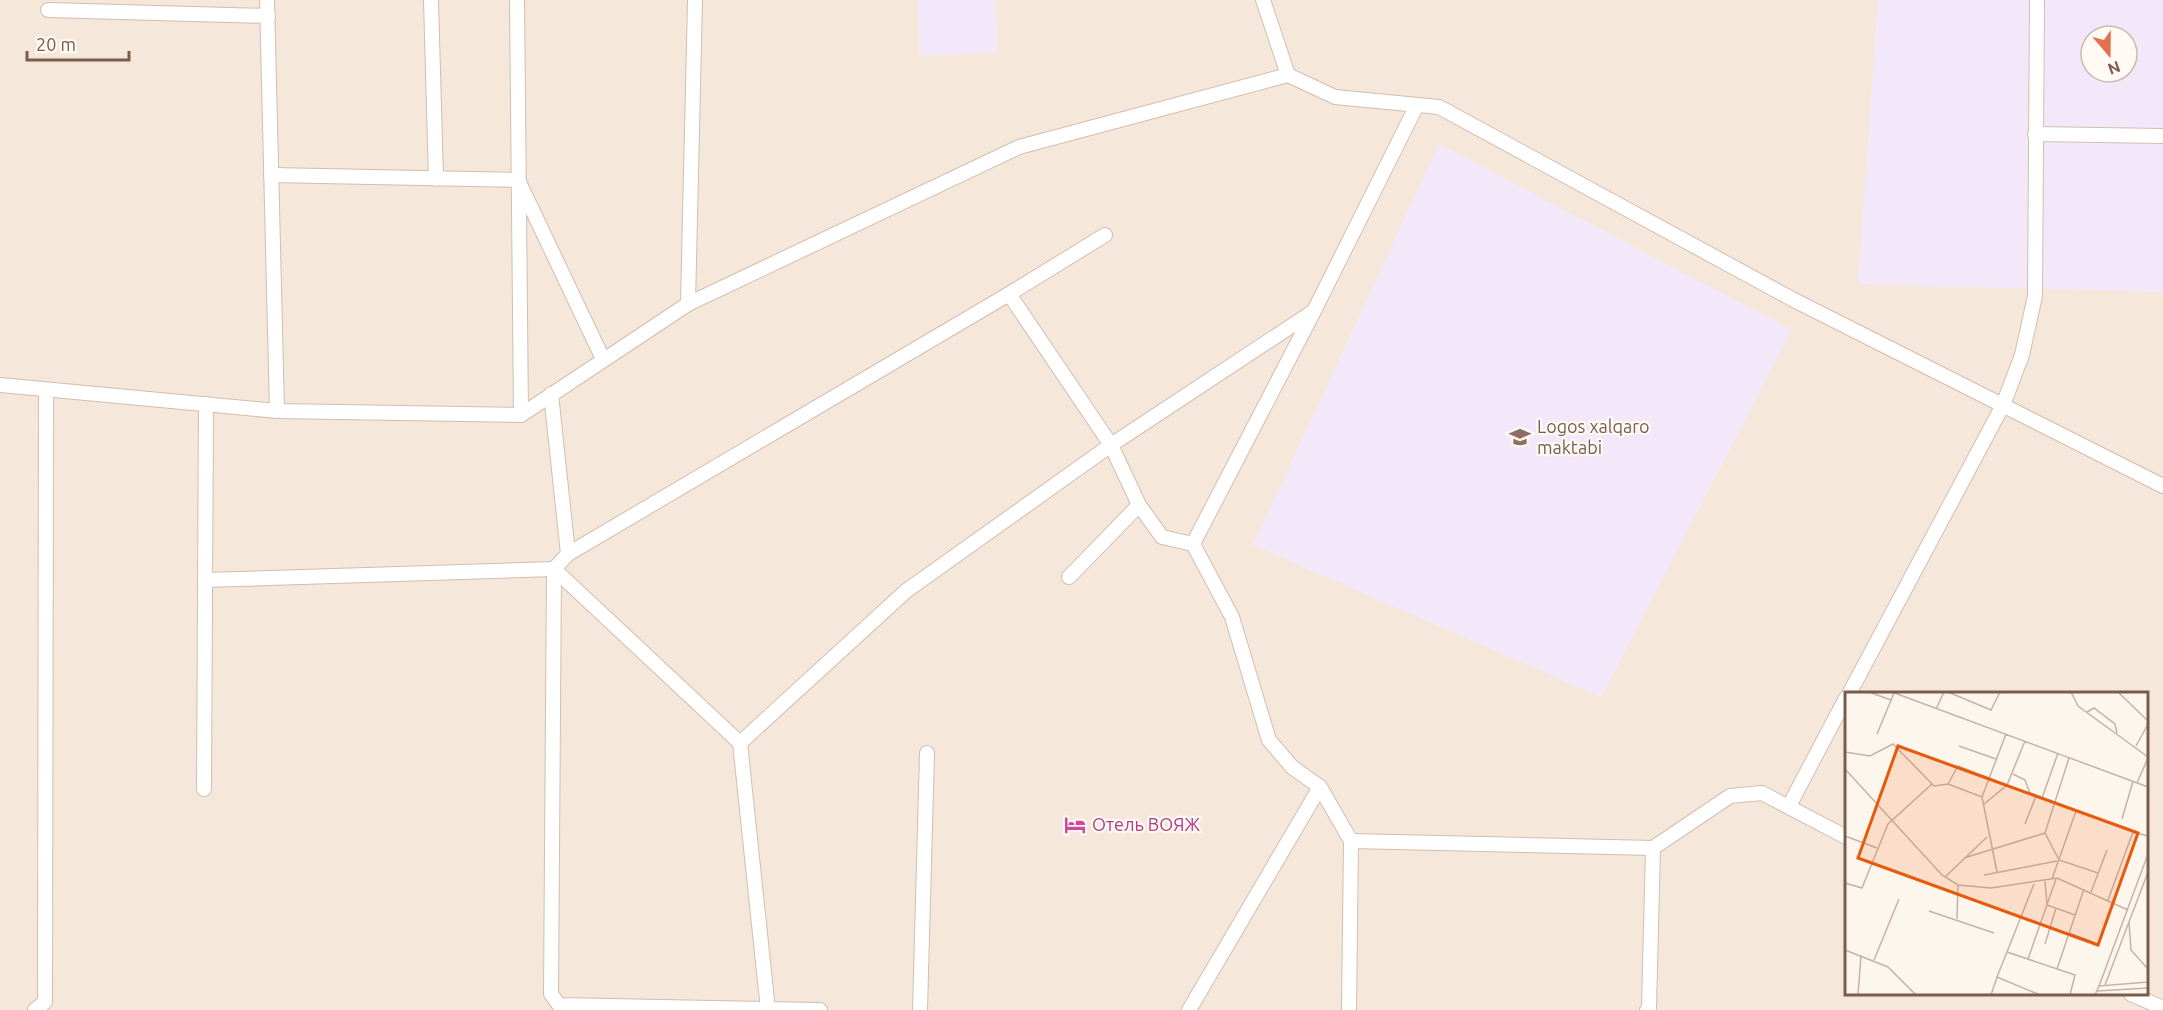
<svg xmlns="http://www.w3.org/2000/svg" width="2163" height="1010" viewBox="0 0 2163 1010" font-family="Ubuntu,sans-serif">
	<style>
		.residential { fill: #f5e8da; fill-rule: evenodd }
		.education { fill: #f3e8fa; fill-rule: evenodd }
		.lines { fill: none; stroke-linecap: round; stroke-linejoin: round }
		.lane-casing { stroke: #d1beb0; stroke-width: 16 }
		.lane { stroke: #fff; stroke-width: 14 }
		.labels { text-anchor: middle; stroke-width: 4.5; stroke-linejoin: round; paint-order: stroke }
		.education-label { font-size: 18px; fill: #785e54; stroke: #fffaf3; text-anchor: start }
		.hotel-label { font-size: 18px; fill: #b23c85; stroke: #fffaf3; text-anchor: start }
		.inset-road { fill: none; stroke: #c5b3a7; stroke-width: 1.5 }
		.view { fill: #e8590c; fill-opacity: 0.15; stroke: #e8590c; stroke-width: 3 }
		.inset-edge { fill: none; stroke: #7a5c4d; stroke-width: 3 }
	</style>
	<rect width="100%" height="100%" fill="#fdf6ec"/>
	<!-- residential -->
	<path class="residential" d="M0,0H2163V1010H0ZM2091,36H2127V72H2091ZM1846,694H2146V994H1846Z"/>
	<!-- education -->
	<g class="education">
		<polygon points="918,0 996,0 997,53 919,55"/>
		<path d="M1878,0H2163V292L1858,284ZM2091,36H2127V72H2091Z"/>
		<polygon points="1439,144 1792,330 1601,697 1253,545"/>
	</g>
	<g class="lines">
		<defs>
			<g id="lane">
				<polyline points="267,0 277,411"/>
				<polyline points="431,0 436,179"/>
				<polyline points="517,0 521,415"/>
				<polyline points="1263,0 1288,75"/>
				<polyline points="48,10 268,16"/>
				<polyline points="2035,134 2163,136"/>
				<polyline points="271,175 518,180 603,359"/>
				<polyline points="1009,294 1111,445 1139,505 1162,537 1193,544 1232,617 1269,740 1292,767 1320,787 1351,841 1349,1010"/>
				<polyline points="688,304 695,0"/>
				<polyline points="0,385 277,411 521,415 688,304 1019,147 1288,75 1335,97 1439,107 1792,299 2163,486"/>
				<polyline points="551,394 568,554 554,569 551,994 559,1005 820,1010"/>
				<polyline points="1193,544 1314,311 1417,105"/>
				<polyline points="568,554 1009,294 1105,235"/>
				<polyline points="1069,577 1139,505"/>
				<polyline points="205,580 554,569 740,743 768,1010"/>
				<polyline points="1849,694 2003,405 2022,355 2035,296 2037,0"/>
				<polyline points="740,743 906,591 1111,445 1314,311"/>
				<polyline points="204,789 206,404"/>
				<polyline points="1789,806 1846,698"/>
				<polyline points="1351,841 1653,848 1730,796 1762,793 1846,837"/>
				<polyline points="2131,994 2163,1008"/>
				<polyline points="35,1010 45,1002 46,390"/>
				<polyline points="920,1010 927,753"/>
				<polyline points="1189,1010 1320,787"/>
				<polyline points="1647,1010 1649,1008 1653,848"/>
			</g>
		</defs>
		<!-- lane casing -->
		<use href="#lane" class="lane-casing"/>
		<!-- lane -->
		<use href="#lane" class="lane"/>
	</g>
	<!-- icons -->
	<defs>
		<symbol id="school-bare" viewBox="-9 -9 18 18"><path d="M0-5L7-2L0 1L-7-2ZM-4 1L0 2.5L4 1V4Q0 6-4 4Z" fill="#8d6e63" stroke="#fffaf3" stroke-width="2.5" paint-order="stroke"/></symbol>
		<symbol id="hotel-bare" viewBox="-9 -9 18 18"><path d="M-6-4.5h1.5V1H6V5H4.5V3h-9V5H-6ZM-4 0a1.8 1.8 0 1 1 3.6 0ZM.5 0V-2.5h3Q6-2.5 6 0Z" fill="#d1479c" stroke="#fffaf3" stroke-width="2.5" paint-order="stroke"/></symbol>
	</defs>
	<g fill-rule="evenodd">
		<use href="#school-bare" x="1505" y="422" width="30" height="30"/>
		<use href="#hotel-bare" x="1060" y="810" width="30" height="30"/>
	</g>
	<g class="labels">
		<!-- education labels -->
		<g class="education-label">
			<text x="1537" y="433">Logos xalqaro<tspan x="1537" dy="21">maktabi</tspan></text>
		</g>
		<!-- hotel labels -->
		<g class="hotel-label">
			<text x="1092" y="831">Отель ВОЯЖ</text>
		</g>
	</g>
	<!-- overview -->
	<g transform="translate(1845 692)">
		<rect width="303" height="303" fill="#fdf6ec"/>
		<path class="inset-road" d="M24,0L46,8M47,0L303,95M103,0L146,18L155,0M226,0L233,14L303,65M273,0L303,29M91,17L99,0M242,20L249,16L270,32L272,41M32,42L49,1M114,54L151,67M291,54L303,32M0,60L25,64L48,52L89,94L103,92L137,105M224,66L200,141L214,168L253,181M0,77L97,183L113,193L146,196L212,186L283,218M168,82L180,88L185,101L231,119L207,187M292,91L303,66M103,92L113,74L162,93M197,106L213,61M138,113L162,93L180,49M277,127L288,89M180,132L191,104M0,144L32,156M119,166L200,141M152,180L137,105L161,42M139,183L212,169M100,185L142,145M200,189L202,213L230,223M0,191L17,196L43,132L87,92M246,200L262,158M263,208L288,140L303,144M84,219L149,241M112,227L113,193M284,230L286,258L303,277M224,241L248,250M200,252L211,216M0,258L43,275L71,303M162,260L230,283L225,303M183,267L211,187M29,268L54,207M212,277L239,197M152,285L189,192M260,293L303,180M254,294L303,162M252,299L303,296M13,303L16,263M146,303L152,285L195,303M250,303L254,294L303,290"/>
		<path class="view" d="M53,54L293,141L253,253L13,166Z"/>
		<rect width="303" height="303" class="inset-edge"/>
	</g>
	<!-- north arrow -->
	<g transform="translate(2109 54) rotate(160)"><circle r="28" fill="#fffaf3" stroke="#cabbb1" stroke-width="1.5"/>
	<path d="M0-4.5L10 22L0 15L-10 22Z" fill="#e76f51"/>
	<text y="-9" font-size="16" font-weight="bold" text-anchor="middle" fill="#7a5c4d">N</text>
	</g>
	<!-- scale -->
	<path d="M27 51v9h102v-9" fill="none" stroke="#7a5c4d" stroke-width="3"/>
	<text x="36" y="51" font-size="18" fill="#7a5c4d" stroke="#fffaf3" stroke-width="4.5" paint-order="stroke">20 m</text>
</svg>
